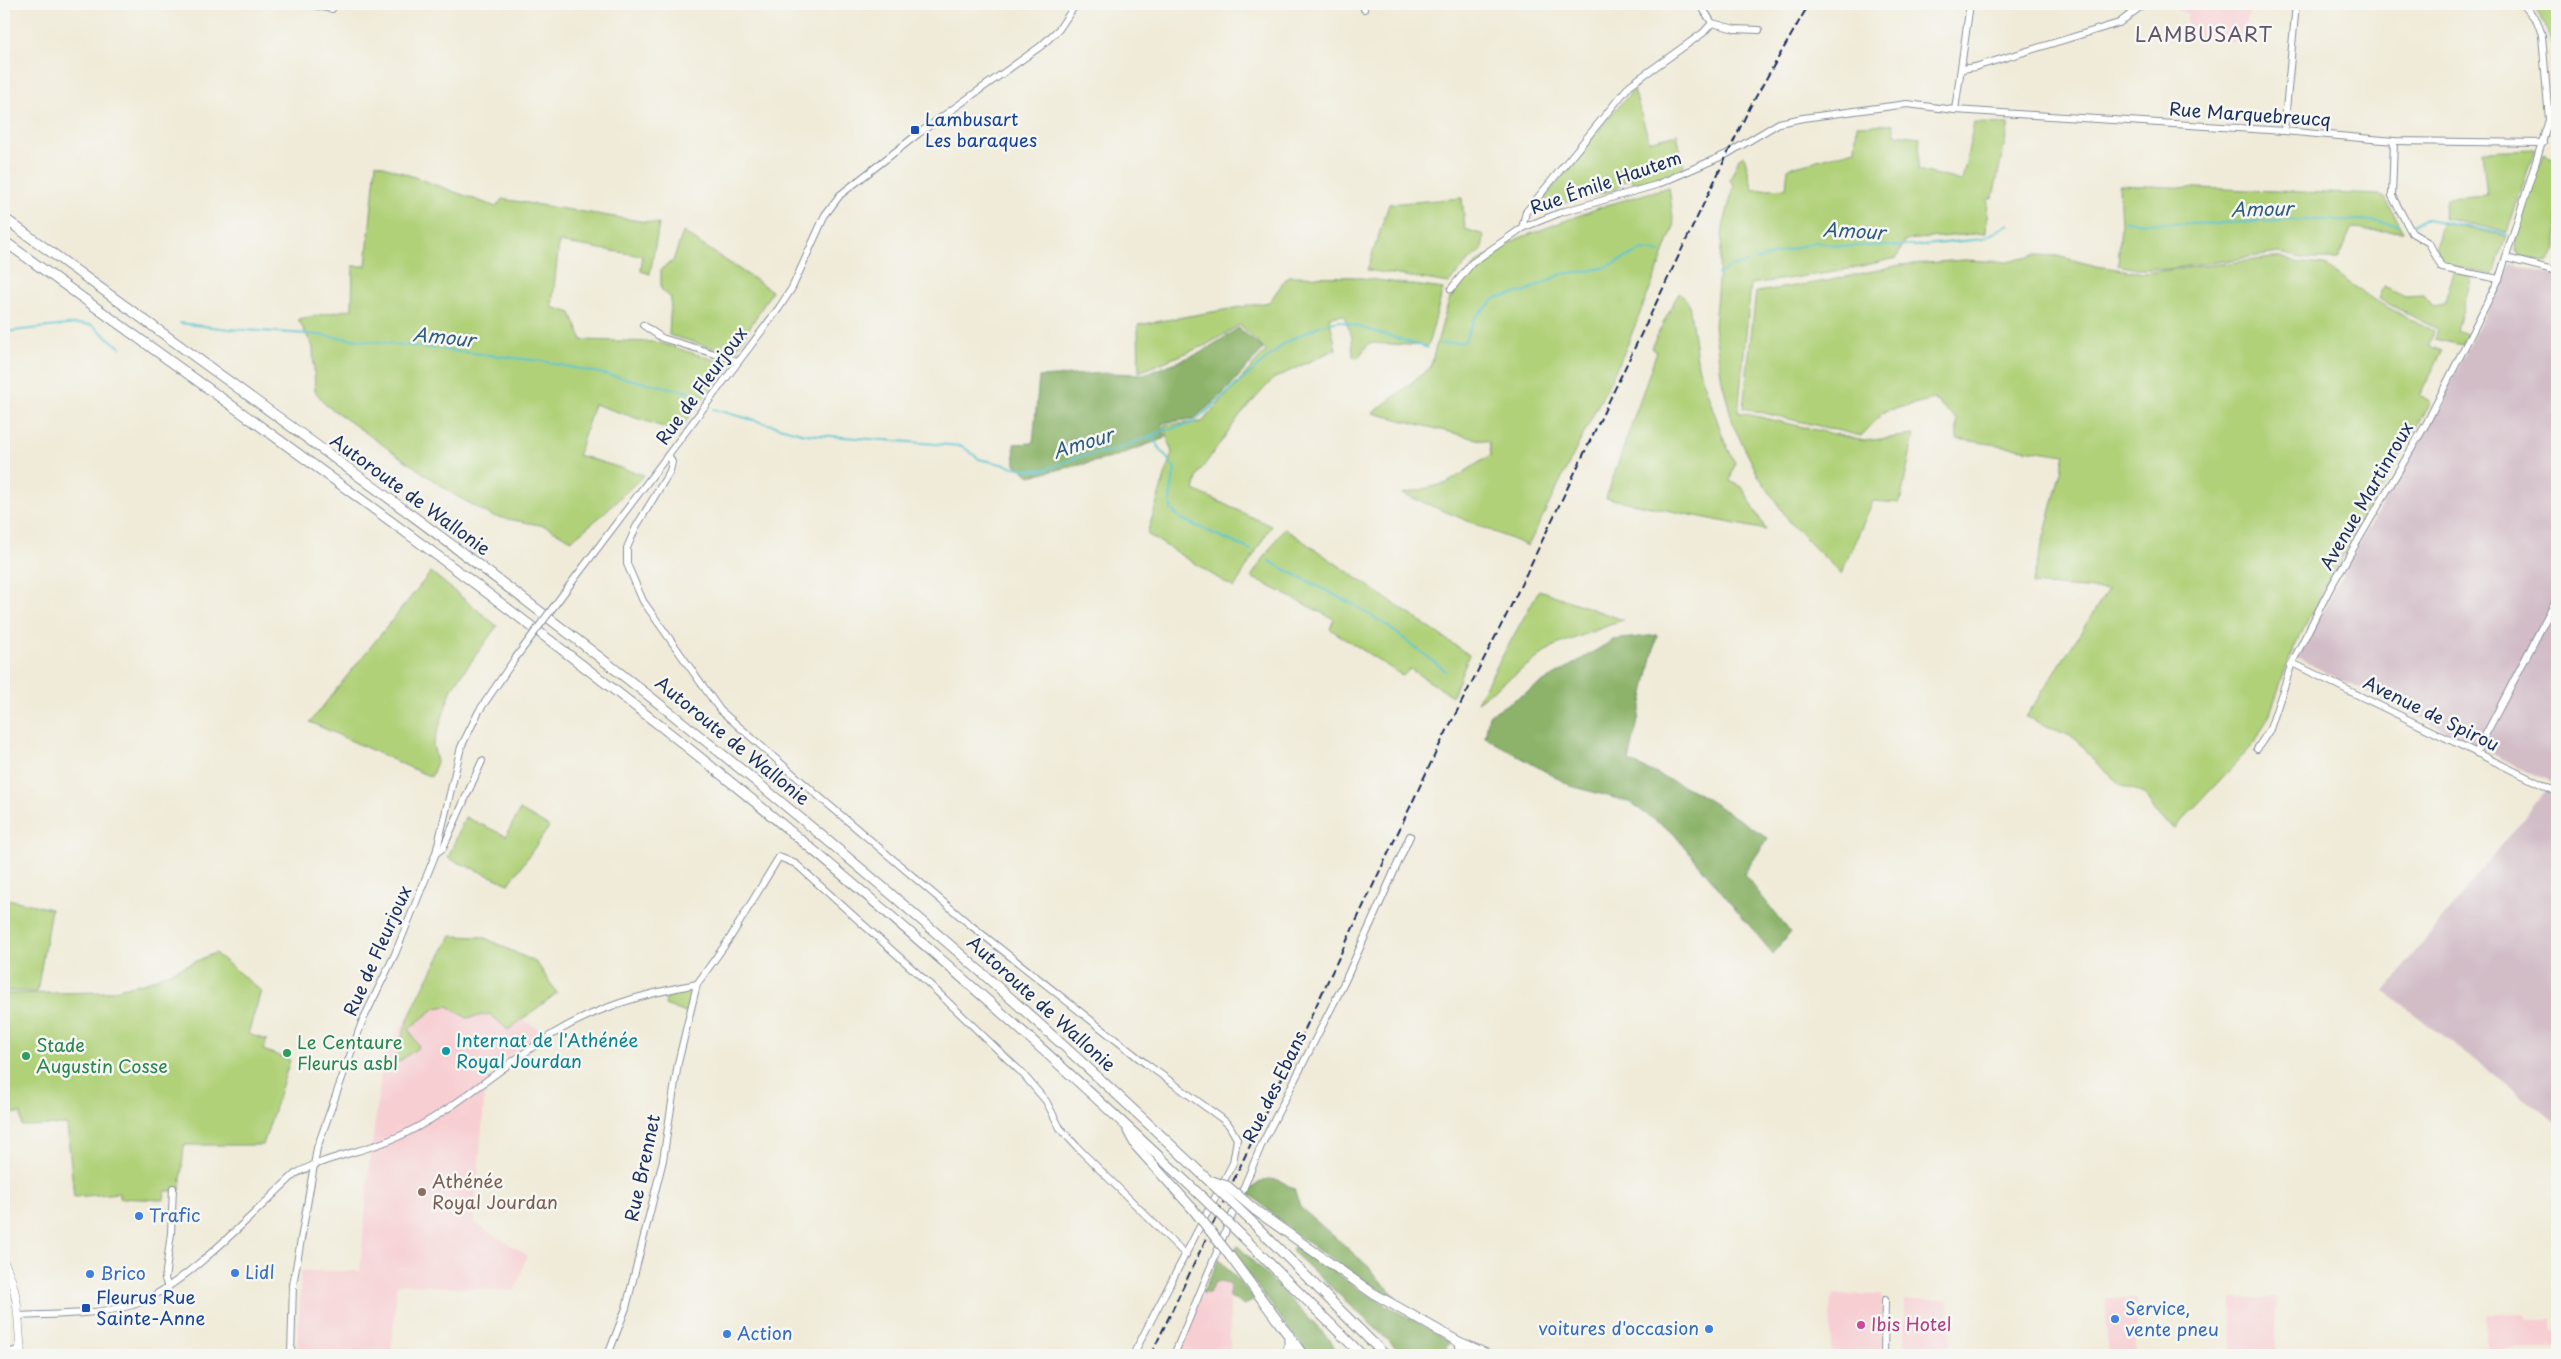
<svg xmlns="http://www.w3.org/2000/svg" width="2561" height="1359" viewBox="0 0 2561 1359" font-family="'Playpen Sans',sans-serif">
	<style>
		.built { fill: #f7cfd3 }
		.industrial { fill: #d2bdc7 }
		.green { fill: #b1d179; stroke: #66806c }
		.forest { fill: #8cb369; stroke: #547164 }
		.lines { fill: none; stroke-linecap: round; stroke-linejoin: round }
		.stream { stroke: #5ac5d4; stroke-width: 2 }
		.minor-casing { stroke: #868d9b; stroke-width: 8 }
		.major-casing { stroke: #868d9b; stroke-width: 9 }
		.highway-casing { stroke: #868d9b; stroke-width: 11 }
		.minor { stroke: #fff; stroke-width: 6 }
		.major { stroke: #fff; stroke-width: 8 }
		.highway { stroke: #fff; stroke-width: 9 }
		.rail { stroke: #1b2f5e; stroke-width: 2; stroke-dasharray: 8 4; stroke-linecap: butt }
		.minor-bridge-casing { stroke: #868d9b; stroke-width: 8; stroke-linecap: butt }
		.highway-bridge-casing { stroke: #868d9b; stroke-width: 11; stroke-linecap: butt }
		.minor-bridge { stroke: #fff; stroke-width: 6 }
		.highway-bridge { stroke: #fff; stroke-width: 9 }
		.transit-dot { fill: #1a4fb4; stroke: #f6f6f2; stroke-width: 2 }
		.culture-dot { fill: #0f9aa8; stroke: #f6f6f2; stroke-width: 2 }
		.leisure-dot { fill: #2e9e5b; stroke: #f6f6f2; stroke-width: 2 }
		.education-dot { fill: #8d6e63; stroke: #f6f6f2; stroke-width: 2 }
		.shop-dot { fill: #3f7fe0; stroke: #f6f6f2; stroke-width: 2 }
		.hotel-dot { fill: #d1479c; stroke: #f6f6f2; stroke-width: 2 }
		.labels { text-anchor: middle; stroke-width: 5; stroke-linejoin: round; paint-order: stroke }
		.street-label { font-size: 18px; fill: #1b2f5e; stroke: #f6f6f2 }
		.transit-label { font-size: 18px; fill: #164399; stroke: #f6f6f2; text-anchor: start }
		.culture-label { font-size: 18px; fill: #0d838f; stroke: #f6f6f2; text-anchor: start }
		.leisure-label { font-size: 18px; fill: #27864d; stroke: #f6f6f2; text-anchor: start }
		.education-label { font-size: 18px; fill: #785e54; stroke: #f6f6f2; text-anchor: start }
		.shop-label { font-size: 18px; fill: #366cbe; stroke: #f6f6f2; text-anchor: start }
		.hotel-label { font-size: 18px; fill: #b23c85; stroke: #f6f6f2; text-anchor: start }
		.water-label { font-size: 19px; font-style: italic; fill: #2e5c81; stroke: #f6f6f2 }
		.quarter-label { font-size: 20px; letter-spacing: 1px; fill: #61546b; stroke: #f6f6f2 }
	</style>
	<rect width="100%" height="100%" fill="#f6f6f2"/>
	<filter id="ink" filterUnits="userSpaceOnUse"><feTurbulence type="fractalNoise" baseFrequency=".02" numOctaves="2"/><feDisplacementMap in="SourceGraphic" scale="10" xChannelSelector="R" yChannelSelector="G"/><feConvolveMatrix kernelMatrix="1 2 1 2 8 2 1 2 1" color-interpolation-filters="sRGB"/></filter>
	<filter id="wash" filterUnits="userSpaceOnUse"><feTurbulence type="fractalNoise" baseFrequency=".0096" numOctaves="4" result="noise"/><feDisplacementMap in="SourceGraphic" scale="20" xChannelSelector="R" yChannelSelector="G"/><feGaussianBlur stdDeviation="1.12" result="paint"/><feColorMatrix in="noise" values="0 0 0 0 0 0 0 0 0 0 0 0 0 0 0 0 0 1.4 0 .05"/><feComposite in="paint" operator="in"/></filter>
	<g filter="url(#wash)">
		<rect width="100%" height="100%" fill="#f0ebd8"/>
		<!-- built -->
		<g class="built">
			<polygon points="2179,4 2250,4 2250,11 2240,42 2187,39 2187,13 2178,11"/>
			<polygon points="448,994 496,1006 544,1031 494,1065 485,1092 474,1223 527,1255 515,1291 397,1284 391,1355 297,1355 301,1271 360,1271 370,1160 383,1060 408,1015"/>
			<polygon points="1215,1282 1230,1283 1230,1354 1184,1355 1184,1351 1177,1347 1202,1294 1209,1293"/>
			<polygon points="1835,1294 1881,1295 1883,1314 1881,1351 1831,1351 1830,1301"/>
			<polygon points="2106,1298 2137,1298 2135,1351 2107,1351"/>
			<rect x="2231" y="1298" width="45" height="54"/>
			<polygon points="1904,1300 1949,1300 1951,1353 1904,1353"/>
			<polygon points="2526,1314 2527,1320 2552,1318 2553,1331 2557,1331 2557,1349 2487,1350 2486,1314"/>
		</g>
		<!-- industrial -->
		<polygon class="industrial" points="2511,264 2557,276 2557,1123 2384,991 2552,783 2297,658 2355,551 2423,435"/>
		<!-- green -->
		<g class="green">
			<polygon points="2532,4 2557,4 2557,45 2551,43 2545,24"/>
			<path d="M1634,90L1649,141L1677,134L1684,167L1648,183L1633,182L1631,179L1621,182L1618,189L1545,208H1536C1570,169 1598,126 1634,90Z"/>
			<polygon points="1974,123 2009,124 1993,197 1988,199 1986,233 1905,240 1897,258 1835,272 1751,284 1738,412 1864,441 1914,435 1900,503 1873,501 1841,574 1792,525 1759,477 1734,427 1722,381 1714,326 1723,227 1734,185 1730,180 1739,158 1744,155 1753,190 1786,188 1788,168 1855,150 1857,125 1893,124 1895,134 1920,137 1918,170 1962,181"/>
			<polygon points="2535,149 2507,232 2443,218 2446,198 2487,195 2482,151"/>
			<polygon points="2543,154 2557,160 2557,250 2548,262 2521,257 2515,248 2517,230"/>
			<polygon points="376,163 496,207 502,199 659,224 650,274 641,271 642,256 559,242 552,307 571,313 582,340 657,342 728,364 678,432 594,404 578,455 644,475 601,516 572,540 545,526 492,516 453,494 326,405 315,391 313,347 298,319 352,309 353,266 366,266"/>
			<polygon points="2119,185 2379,195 2385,198 2404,232 2351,229 2338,259 2308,259 2279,253 2168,269 2137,269 2118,265 2121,224"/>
			<polygon points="1669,187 1674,226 1658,269 1623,355 1528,546 1403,494 1447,483 1491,455 1489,442 1373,413 1430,368 1449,300 1477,262 1517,239 1604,206"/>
			<polygon points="1462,198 1465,229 1484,235 1482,250 1466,263 1449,283 1367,270 1389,204"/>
			<polygon points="2442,223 2506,236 2493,275 2444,265 2436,248"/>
			<polygon points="683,232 772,291 737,348 726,352 669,335 671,298 661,289 661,269 673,261"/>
			<polygon points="2037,255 2058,256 2096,266 2144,273 2281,257 2294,262 2324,265 2374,300 2433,331 2429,346 2442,351 2420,395 2431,402 2328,581 2291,654 2269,716 2255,743 2175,828 2156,813 2144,794 2122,786 2092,759 2077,739 2026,717 2108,590 2032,584 2065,455 1957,439 1957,420 1934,399 1885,411 1861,436 1743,408 1756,292 1827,281 1900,265 1964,260 2007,262"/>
			<polygon points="2454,272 2472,277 2457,330 2467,334 2462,345 2434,339 2437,329 2379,299 2384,286 2405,296 2424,295 2433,306 2444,304"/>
			<polygon points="1288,276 1354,277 1443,289 1428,346 1369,343 1358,358 1353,357 1352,337 1344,315 1329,317 1336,349 1273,379 1240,415 1198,474 1194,490 1271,526 1234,588 1147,534 1172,453 1164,425 1202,422 1266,351 1240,325 1206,345 1139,372 1138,325 1269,302"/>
			<polygon points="1679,292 1689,303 1698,366 1724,440 1735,463 1730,481 1742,487 1766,530 1606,498 1657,351 1651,348"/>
			<polygon points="1284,528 1469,655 1452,696 1410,669 1403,676 1330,629 1334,619 1251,577"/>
			<polygon points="431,572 497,626 452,688 433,745 437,762 431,777 310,722"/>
			<polygon points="1539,590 1623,620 1554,646 1477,702"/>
			<polygon points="520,810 549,827 509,884 448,858 465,817 506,836"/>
			<polygon points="4,898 51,909 37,992 4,991"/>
			<path d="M451,936L483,937L537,963L557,993L508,1030L490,1014L467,1018L448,1006L435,1008L409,1029L419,1047L394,1065C404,1018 428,978 451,936Z"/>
			<polygon points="215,953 261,991 248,1034 267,1040 263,1050 290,1060 263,1145 184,1145 180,1191 165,1191 164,1200 119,1198 119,1193 74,1197 67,1125 22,1126 21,1113 4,1114 4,994 106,992 147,982"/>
			<polygon points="692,989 686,1013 665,1005 668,991"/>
		</g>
		<!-- forest -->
		<g class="forest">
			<polygon points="1239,328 1263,349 1225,392 1194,419 1162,423 1165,438 1111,458 1030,476 1015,464 1014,444 1033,443 1039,377 1107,373 1145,374 1200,353"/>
			<polygon points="1657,635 1629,761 1696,792 1768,838 1744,874 1790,932 1773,954 1673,833 1629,802 1571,786 1485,737 1489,715 1613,640"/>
			<path d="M1269,1179L1279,1180L1294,1189L1300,1207L1369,1267C1375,1279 1396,1293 1397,1300L1339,1265L1294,1233L1249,1193L1256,1184Z"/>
			<polygon points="1297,1245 1360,1290 1446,1339 1449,1343 1444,1352 1403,1354 1293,1252 1292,1249"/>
			<polygon points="1238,1246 1331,1341 1335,1349 1329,1355 1313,1353 1308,1354 1232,1253"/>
			<polygon points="1219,1259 1254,1298 1251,1302 1244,1305 1230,1297 1230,1283 1215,1282 1209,1293 1202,1293"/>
		</g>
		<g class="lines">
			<!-- stream -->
			<g class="stream">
				<path d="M2125,221C2189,228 2252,220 2316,220C2344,220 2371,219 2399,225"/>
				<polyline points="2413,225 2426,219 2507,234"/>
				<polyline points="1756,260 1815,242 1843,246 1915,246 1983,239 2009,224"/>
				<polyline points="1717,275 1730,267 1747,263"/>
				<polyline points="180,323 228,329 308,334 541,361 685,391 701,399"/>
				<polyline points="4,332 76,324 92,325 121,348"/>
				<polyline points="1440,344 1464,342 1475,318 1496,298 1524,292 1562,274 1594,270 1609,266 1641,250 1660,252"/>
				<polyline points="713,409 805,434 962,446 979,459 1028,470 1044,470 1078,457 1115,450 1163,431 1193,423 1286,342 1321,325 1340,321 1428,348"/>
				<polyline points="1151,436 1175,469 1170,498 1171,509 1181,519 1251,550"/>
				<polyline points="1269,561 1356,606 1386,625 1446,671"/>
			</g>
		</g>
	</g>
	<g filter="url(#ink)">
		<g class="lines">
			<defs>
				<g id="minor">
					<polyline points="308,4 332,9 334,4"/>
					<polyline points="1363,4 1364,9"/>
					<polyline points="1700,4 1712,23 1735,29 1759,30"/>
					<polyline points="1962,69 1975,67 2119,23 2144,4"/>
					<polyline points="1955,110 1970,4"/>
					<polyline points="2284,131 2296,4"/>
					<polyline points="2394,141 2392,196 2412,233 2429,243 2442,268 2499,279"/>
					<polyline points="1522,228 1526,212 1630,85 1703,33 1712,23"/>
					<polyline points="2506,258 2557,271"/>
					<polyline points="1451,289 1472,263 1522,228 1562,212 1656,185 1727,154 1779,123 1803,118 1907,104 1955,110 2284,131 2394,141 2543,143"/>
					<polyline points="643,325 662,338 738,361"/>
					<polyline points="669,456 672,462 670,471 636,527 627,548 627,564 643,601 720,710 816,794 968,923 1145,1063 1221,1118 1229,1125 1237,1139 1233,1163 1133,1355"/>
					<polyline points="572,582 779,308 792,288 825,215 840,195 918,134 1041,46 1059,29 1076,4"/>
					<polyline points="2292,663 2557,792"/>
					<polyline points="2257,749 2270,729 2292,663 2329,590 2426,424 2499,279 2549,120 2542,35 2537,21 2523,4"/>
					<polyline points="2476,753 2557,598"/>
					<polyline points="436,853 443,848 482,761"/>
					<polyline points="168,1288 165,1279 171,1233 173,1188"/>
					<path d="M19,1316C56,1314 97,1315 133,1305C181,1290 256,1210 295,1174C329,1155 372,1151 408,1132C456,1108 497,1070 542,1041C590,1009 641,994 697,984"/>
					<polyline points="4,1354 20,1349"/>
					<polyline points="291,1355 293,1285 317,1148 362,1022 395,954 436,853 461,747 479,711 514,660"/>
					<polyline points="608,1355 626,1308 663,1160 678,1063 697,984 730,938 779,857 796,864 926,981 1022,1073 1046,1101 1060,1128 1077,1147 1186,1255"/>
					<polyline points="1174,1355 1261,1146 1345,981 1410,836"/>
					<polyline points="1884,1355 1885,1300"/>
				</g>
				<path id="major" d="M4,1263C20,1292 18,1324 21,1355"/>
				<g id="highway">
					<path d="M4,218C233,385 465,549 687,726C867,869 1040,1020 1206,1178"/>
					<path d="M4,241C230,405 459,566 677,739C858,883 1031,1035 1199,1194"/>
					<polyline points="1128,1131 1136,1146 1192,1208"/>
					<polyline points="1255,1210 1371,1292 1459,1342 1489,1355"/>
					<polyline points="1250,1220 1385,1355"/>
					<polyline points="1241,1235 1362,1355"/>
					<polyline points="1230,1256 1303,1355"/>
					<polyline points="1459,1342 1464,1355"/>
					<polyline points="1284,1354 1289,1348 1289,1335"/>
				</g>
			</defs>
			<!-- minor casing -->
			<use href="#minor" class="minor-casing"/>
			<!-- major casing -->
			<use href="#major" class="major-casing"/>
			<!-- highway casing -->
			<use href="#highway" class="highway-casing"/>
			<!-- minor -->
			<use href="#minor" class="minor"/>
			<!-- major -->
			<use href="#major" class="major"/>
			<!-- highway -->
			<use href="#highway" class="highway"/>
			<!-- rail -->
			<polyline class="rail" points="1151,1355 1437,750 1508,612 1750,107 1809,4"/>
			<defs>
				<polyline id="minor-bridge" points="514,660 572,582"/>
				<g id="highway-bridge">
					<polyline points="1206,1178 1250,1220"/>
					<polyline points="1212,1181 1227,1186 1255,1210"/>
					<polyline points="1199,1194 1241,1235"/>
					<polyline points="1192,1208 1230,1256"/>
				</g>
			</defs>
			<!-- minor-bridge casing -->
			<use href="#minor-bridge" class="minor-bridge-casing"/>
			<!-- highway-bridge casing -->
			<use href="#highway-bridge" class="highway-bridge-casing"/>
			<!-- minor-bridge -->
			<use href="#minor-bridge" class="minor-bridge"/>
			<!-- highway-bridge -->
			<use href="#highway-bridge" class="highway-bridge"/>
		</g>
	</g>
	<!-- markers -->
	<g class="transit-dot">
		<rect x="910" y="125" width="10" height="10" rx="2.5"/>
		<rect x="81" y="1303" width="10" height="10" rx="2.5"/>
	</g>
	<circle class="culture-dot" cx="446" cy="1051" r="5"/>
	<g class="leisure-dot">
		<circle cx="287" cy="1053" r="5"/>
		<circle cx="26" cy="1056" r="5"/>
	</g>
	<circle class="education-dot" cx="422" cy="1192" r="5"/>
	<g class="shop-dot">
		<circle cx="139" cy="1216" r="5"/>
		<circle cx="235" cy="1273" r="5"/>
		<circle cx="90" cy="1274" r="5"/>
		<circle cx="2115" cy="1319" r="5"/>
		<circle cx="1709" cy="1329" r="5"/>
		<circle cx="727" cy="1334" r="5"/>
	</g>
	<circle class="hotel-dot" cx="1861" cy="1325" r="5"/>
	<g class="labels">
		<!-- street labels -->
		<g class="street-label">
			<text transform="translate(2250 115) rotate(4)" y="6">Rue Marquebreucq</text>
			<text transform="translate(1606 183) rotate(-19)" y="6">Rue Émile Hautem</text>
			<text transform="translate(702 386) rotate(-54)" y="6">Rue de Fleurjoux</text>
			<text transform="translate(410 495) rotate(36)" y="6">Autoroute de Wallonie</text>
			<text transform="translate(2367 496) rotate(-60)" y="6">Avenue Martinroux</text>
			<text transform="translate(2431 714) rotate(26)" y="6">Avenue de Spirou</text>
			<text transform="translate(732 741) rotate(39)" y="6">Autoroute de Wallonie</text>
			<text transform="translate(378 951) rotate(-66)" y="6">Rue de Fleurjoux</text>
			<text transform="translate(1041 1004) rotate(42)" y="6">Autoroute de Wallonie</text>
			<text transform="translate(1275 1087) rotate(-64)" y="6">Rue des Ebans</text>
			<text transform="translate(643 1168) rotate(-78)" y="6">Rue Brennet</text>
		</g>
		<!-- transit labels -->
		<g class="transit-label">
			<text x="925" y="126">Lambusart<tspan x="925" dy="21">Les baraques</tspan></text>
			<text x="96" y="1304">Fleurus Rue<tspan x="96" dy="21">Sainte-Anne</tspan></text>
		</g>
		<!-- culture labels -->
		<g class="culture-label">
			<text x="456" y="1047">Internat de l'Athénée<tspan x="456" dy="21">Royal Jourdan</tspan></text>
		</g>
		<!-- leisure labels -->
		<g class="leisure-label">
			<text x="297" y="1049">Le Centaure<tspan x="297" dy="21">Fleurus asbl</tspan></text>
			<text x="36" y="1052">Stade<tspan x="36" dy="21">Augustin Cosse</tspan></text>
		</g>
		<!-- education labels -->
		<g class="education-label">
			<text x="432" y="1188">Athénée<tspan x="432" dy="21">Royal Jourdan</tspan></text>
		</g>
		<!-- shop labels -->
		<g class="shop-label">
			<text x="149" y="1222">Trafic</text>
			<text x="245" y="1279">Lidl</text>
			<text x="100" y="1280">Brico</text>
			<text x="2125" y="1315">Service,<tspan x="2125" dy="21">vente pneu</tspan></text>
			<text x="1699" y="1335" text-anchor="end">voitures d'occasion</text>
			<text x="737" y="1340">Action</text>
		</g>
		<!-- hotel labels -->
		<g class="hotel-label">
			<text x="1871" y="1331">Ibis Hotel</text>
		</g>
		<!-- water labels -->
		<g class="water-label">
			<text transform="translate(2262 209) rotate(-1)" y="7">Amour</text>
			<text transform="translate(1854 231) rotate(3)" y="7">Amour</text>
			<text transform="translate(444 337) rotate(6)" y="7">Amour</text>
			<text transform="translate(1083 443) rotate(-17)" y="7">Amour</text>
		</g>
		<!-- quarter labels -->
		<g class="quarter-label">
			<text x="2204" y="42">LAMBUSART</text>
		</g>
	</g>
	<!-- margin -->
	<rect width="2561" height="1359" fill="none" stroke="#f6f6f2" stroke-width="20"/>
</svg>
